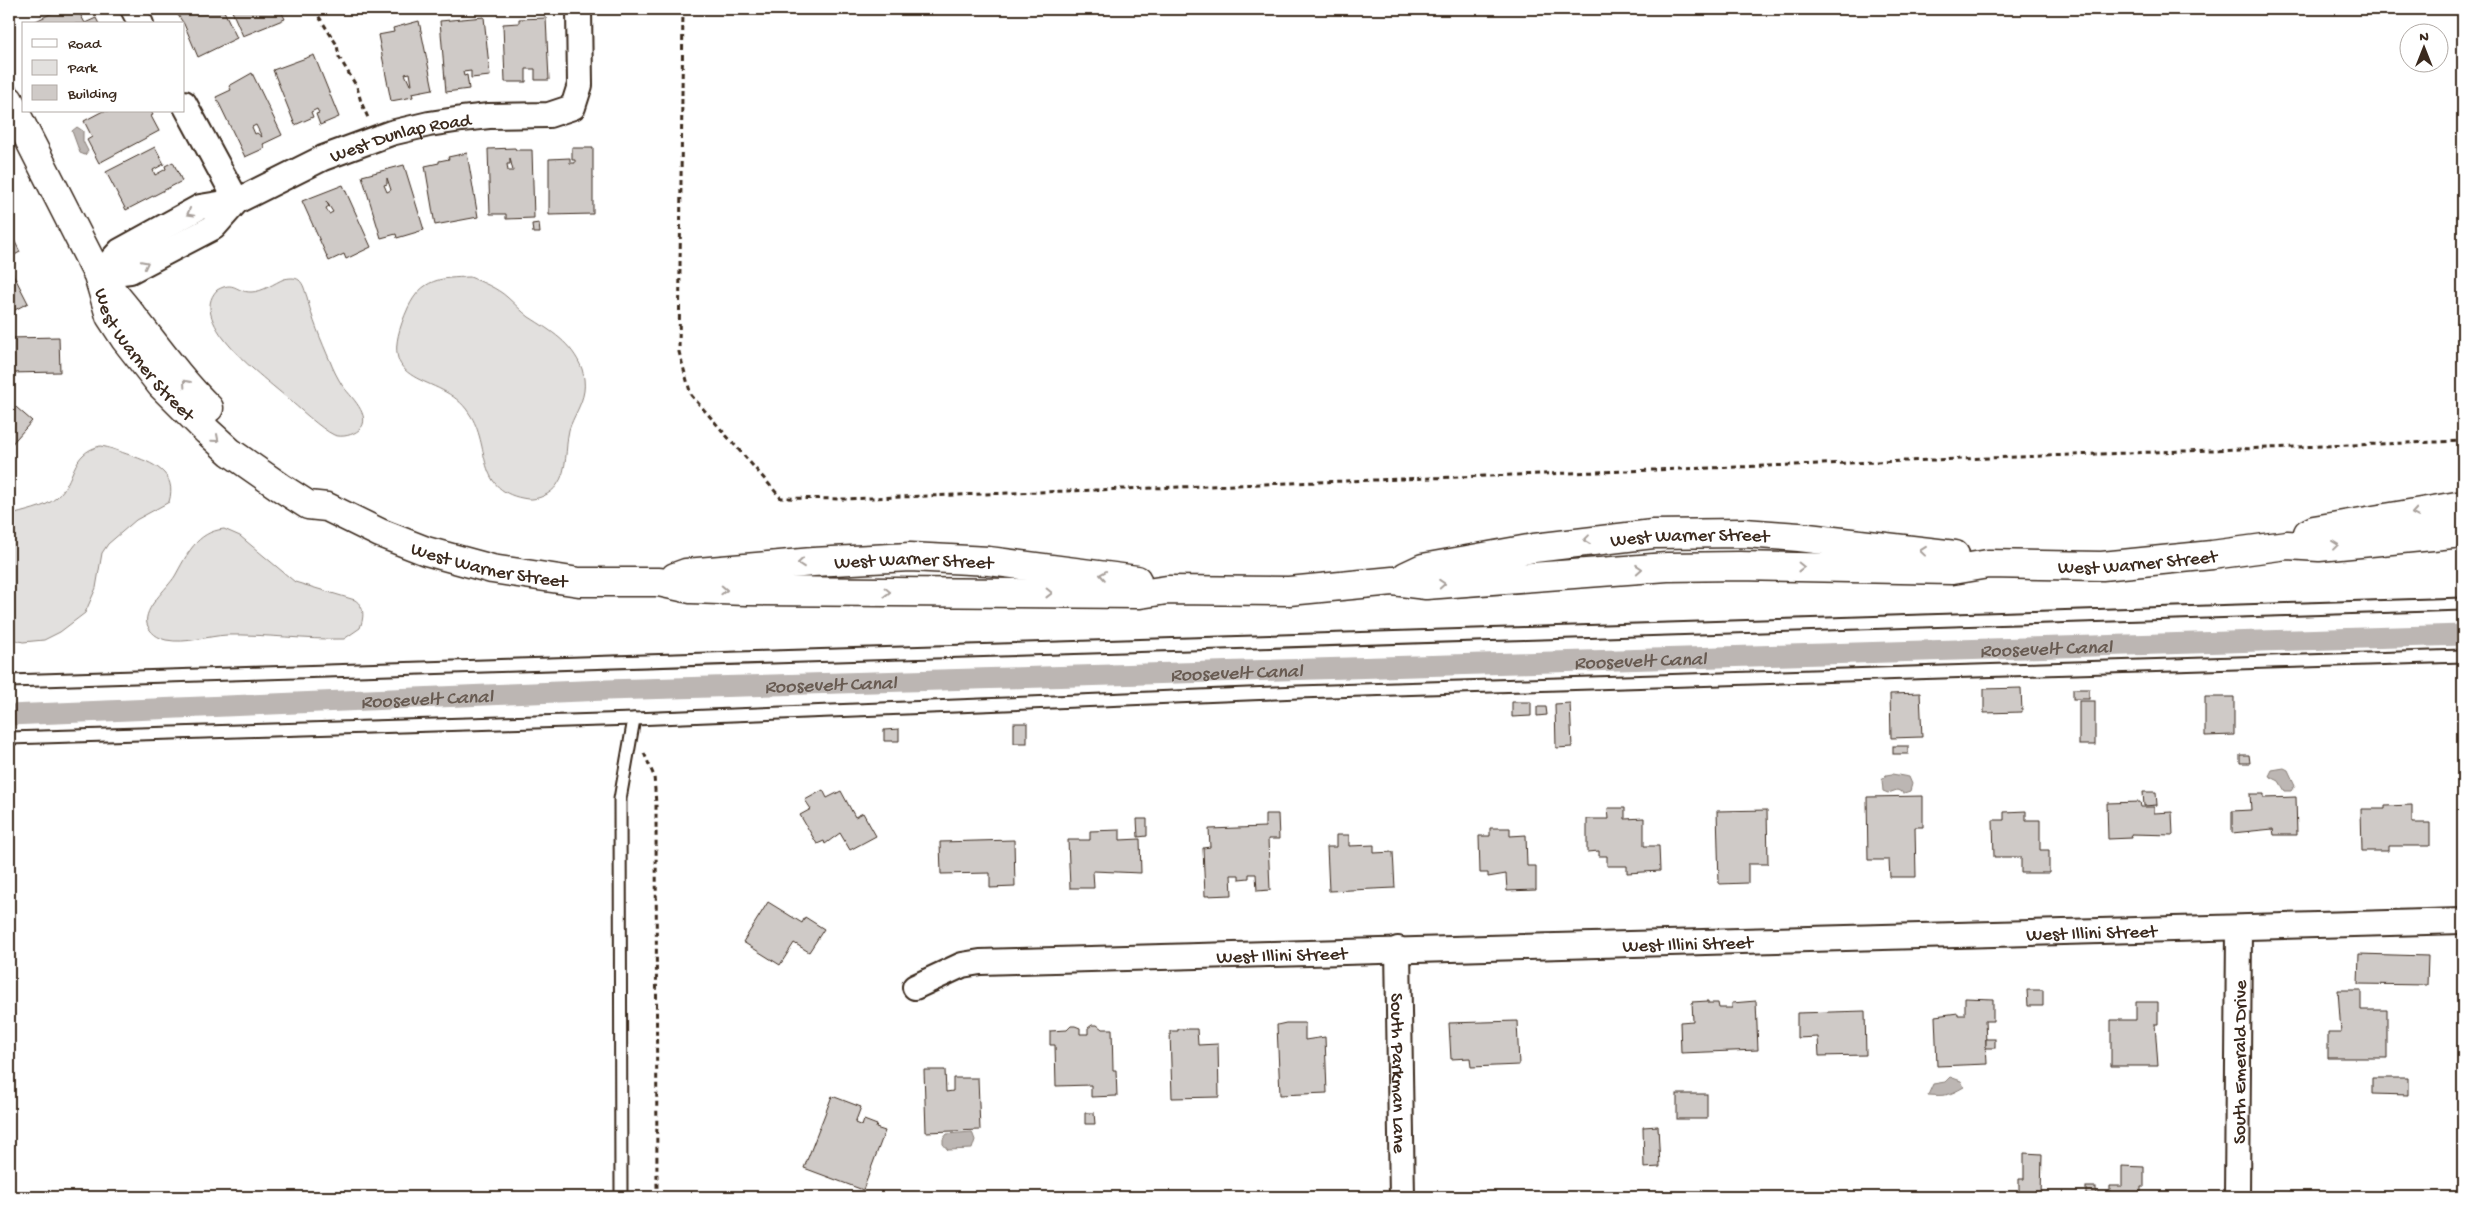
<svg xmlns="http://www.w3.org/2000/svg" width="2472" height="1206" viewBox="0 0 2472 1206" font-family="'Gochi Hand',sans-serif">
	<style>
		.green { fill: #e2e0de; stroke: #8e857e }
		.water { fill: #bcb6b3; stroke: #887e77 }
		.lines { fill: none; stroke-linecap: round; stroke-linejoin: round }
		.canal { stroke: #bcb6b3; stroke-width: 21 }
		.building { fill: #cfcac7; stroke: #3b2a1e; fill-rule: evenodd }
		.lane-casing { stroke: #3b2a1e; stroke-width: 15 }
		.street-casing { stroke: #3b2a1e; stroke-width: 28 }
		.secondary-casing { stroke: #3b2a1e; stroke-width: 31 }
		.path { stroke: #3b2a1e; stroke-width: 3; stroke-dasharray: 5 4; stroke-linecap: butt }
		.lane { stroke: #fff; stroke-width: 11 }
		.street { stroke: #fff; stroke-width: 24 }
		.secondary { stroke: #fff; stroke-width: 28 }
		.oneway { stroke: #a79f9a }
		.labels { text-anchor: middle; stroke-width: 4; stroke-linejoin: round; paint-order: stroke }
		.street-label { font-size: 19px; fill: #3b2a1e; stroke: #fff }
		.water-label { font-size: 20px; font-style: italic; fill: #685b52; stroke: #fff }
	</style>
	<rect width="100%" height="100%" fill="#fff"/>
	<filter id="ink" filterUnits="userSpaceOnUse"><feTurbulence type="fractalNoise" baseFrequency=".02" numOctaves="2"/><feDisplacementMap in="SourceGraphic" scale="10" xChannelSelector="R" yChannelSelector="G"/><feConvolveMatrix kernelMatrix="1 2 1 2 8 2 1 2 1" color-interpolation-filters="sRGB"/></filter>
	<g filter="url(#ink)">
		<!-- green -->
		<g class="green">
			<path d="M470,277C482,282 497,288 507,297C514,303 521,311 529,317C551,331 572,343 582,369C584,375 585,385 584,391C582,405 573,417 569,430C565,448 568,470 557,485C551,494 538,500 528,499C473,492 492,446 469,413C441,369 369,394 408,308C422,278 441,278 470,277Z"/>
			<path d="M284,279C289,278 295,277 299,280C304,284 305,292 307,297C312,319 321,340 330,361C333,369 337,377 342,385C349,395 374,417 359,430C353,435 342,438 334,435C321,429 298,407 286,397C266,379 186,322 217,290C235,280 235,292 251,292C263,292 274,283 284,279Z"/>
			<path d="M100,446C110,447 120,452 130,455C152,463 178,472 169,502L136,520L108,544L102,553L96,588L85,613L60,632L44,640L23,642L9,638V516C23,511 45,508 56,498C77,480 69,454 100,446Z"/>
			<path d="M224,529L240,536L295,582L355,600C365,607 364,617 360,628L344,639C305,640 266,634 227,635C207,636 187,644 166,640C158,638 150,633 147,624C143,608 167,589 175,576C187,555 196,532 224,529Z"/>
		</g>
		<!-- water -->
		<g class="water">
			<polygon points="77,127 83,131 83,141 88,151 85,155 80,153 72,131"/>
			<polygon points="2284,768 2288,770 2295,785 2291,791 2285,791 2279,781 2269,776 2272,770"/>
			<polygon points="1892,774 1909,777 1912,784 1910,791 1904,793 1897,790 1888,793 1883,791 1882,780 1886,775"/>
			<path d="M1950,1077L1961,1081L1964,1087C1948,1096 1946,1096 1928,1095L1933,1084L1945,1082Z"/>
			<polygon points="972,1132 975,1140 972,1149 948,1150 943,1144 943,1139 947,1134"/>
		</g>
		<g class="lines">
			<!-- canal -->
			<path class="canal" id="s1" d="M9,715L606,690L2463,635"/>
		</g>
		<!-- building -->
		<g class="building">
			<polygon points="60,9 90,9 80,14 85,23 96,18 99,24 30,24"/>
			<polygon points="174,9 223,9 237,38 198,57 184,24"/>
			<polygon points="231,9 280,9 285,19 243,36"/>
			<polygon points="484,17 490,76 471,78 471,71 463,72 464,76 467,75 469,89 446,92 440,21"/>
			<polygon points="546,18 549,80 535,80 535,69 526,69 526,82 505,82 503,24 519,23 519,19"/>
			<path d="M419,21L433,89L412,93L413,97L391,101L378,35L394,32L393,28ZM410,73L412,85H410L405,74Z"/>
			<polygon points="314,55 339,117 320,125 316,114 319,113 317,109 311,112 313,117 295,125 273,70"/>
			<path d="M252,73L282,135L263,144L265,148L245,157L216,97L231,90L229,86ZM256,125L262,137L257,133L255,134L252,127Z"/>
			<polygon points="103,111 151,111 153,115 151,116 159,131 99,163 87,140 92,137 84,121"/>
			<polygon points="155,147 164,164 153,170 155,175 166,169 165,166 173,162 182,181 126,210 106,172"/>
			<path d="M515,148L516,150H532L534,218L506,219V214H490L488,149ZM510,158L513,171H508L507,164H510Z"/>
			<polygon points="572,148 593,148 593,214 549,215 549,159 570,158 570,163 575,163 575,160 572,160"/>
			<polygon points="467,153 478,217 435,225 425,166 439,163 439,161 449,159 448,157"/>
			<path d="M404,165L424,230L397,238L396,234L381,238L362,176ZM387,178L391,190L387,192L384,185L387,184Z"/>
			<path d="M343,185L371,247L346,259L344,254L329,261L302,201ZM326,201L333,212L329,214L326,208L329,206Z"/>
			<polygon points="539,223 540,233 533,233 532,224"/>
			<polygon points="9,230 20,252 9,258"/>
			<polygon points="10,268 28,303 9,313 9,269"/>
			<polygon points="59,337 60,372 9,373 9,338"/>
			<polygon points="9,401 32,421 9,447"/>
			<polygon points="2021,688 2022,712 1984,713 1984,689"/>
			<rect x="2073" y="689" width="16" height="10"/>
			<polygon points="1920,693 1922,737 1891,738 1890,694"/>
			<polygon points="2205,697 2234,697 2234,735 2205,736"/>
			<rect x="2079" y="701" width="16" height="44"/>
			<polygon points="1512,702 1531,702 1531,716 1512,717"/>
			<polygon points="1570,703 1572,747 1556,748 1555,704"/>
			<polygon points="1537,707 1546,707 1547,715 1537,716"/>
			<rect x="1014" y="723" width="13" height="20"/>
			<polygon points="899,729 899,741 884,741 884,730"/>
			<rect x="1893" y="746" width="15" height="8"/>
			<polygon points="2240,755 2249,755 2250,763 2240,763"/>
			<polygon points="823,790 827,798 841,791 855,817 863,813 876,836 850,850 840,833 825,844 824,841 817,844 800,815 811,809 805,800"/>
			<polygon points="2143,792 2156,792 2157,805 2144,806"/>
			<polygon points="2250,794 2264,794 2264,798 2296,797 2297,835 2274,835 2273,829 2232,833 2232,811 2251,810"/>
			<polygon points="1923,796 1923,827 1915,827 1916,877 1890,877 1889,860 1868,860 1867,797"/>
			<polygon points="2140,802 2141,807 2154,807 2154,813 2172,812 2173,835 2131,834 2132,838 2108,839 2107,803"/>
			<polygon points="2412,805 2412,823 2430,823 2430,846 2388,846 2388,851 2362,851 2361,809 2385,809 2385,806"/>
			<polygon points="1608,808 1625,808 1625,819 1644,818 1644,846 1659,846 1660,871 1627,873 1627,866 1607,866 1607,856 1599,856 1599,851 1587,852 1587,819 1609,819"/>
			<polygon points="1767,810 1768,864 1748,864 1748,883 1719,884 1717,811"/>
			<polygon points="2026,811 2026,820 2040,820 2040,850 2049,850 2049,873 2021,873 2021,857 1994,857 1993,820 2004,820 2004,812"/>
			<polygon points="1265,814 1278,814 1279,839 1268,839 1270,890 1257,891 1256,874 1249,874 1249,878 1239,879 1239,875 1231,875 1232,895 1205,896 1203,848 1210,847 1209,829 1265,827"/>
			<polygon points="1137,819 1147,819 1147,836 1138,837"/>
			<polygon points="1490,828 1510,828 1510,836 1526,835 1527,866 1536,866 1536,890 1507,891 1506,874 1488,877 1488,873 1480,873 1479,836 1490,836"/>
			<polygon points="1120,830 1120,840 1140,839 1141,873 1093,871 1094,888 1070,888 1068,840 1090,840 1090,831"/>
			<polygon points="1336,835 1349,835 1349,846 1374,845 1374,853 1393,852 1395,888 1329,891 1327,847 1336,847"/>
			<polygon points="1014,840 1015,887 990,888 990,873 941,874 940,842"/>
			<polygon points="768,902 802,923 805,917 824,929 809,952 794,943 780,965 743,942"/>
			<polygon points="2359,954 2428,956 2427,985 2358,984"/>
			<polygon points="2027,990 2043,990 2043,1006 2028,1006"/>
			<polygon points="2338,990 2361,990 2361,1010 2387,1010 2387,1058 2328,1058 2328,1033 2341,1033"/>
			<polygon points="1965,998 1993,999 1993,1021 1985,1021 1987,1064 1937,1066 1935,1016 1958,1013 1958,1015 1965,1015"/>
			<polygon points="1708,1001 1708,1003 1718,1003 1719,1008 1732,1008 1732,1003 1756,1001 1758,1050 1681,1053 1680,1022 1693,1021 1692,1002"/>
			<polygon points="2136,1002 2158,1002 2158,1024 2155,1024 2158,1066 2111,1066 2111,1020 2136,1020"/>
			<polygon points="1865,1011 1866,1055 1819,1056 1818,1037 1797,1038 1797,1013"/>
			<polygon points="1517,1021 1519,1065 1471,1067 1470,1058 1451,1059 1449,1023"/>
			<polygon points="1286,1023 1305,1023 1305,1040 1325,1037 1327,1093 1280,1095 1277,1025"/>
			<polygon points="1092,1025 1097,1025 1102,1029 1112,1029 1113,1070 1116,1070 1117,1096 1091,1097 1091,1085 1056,1086 1055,1045 1050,1045 1050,1031 1067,1030 1071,1026 1075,1026 1080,1028 1080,1034 1088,1034 1088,1028"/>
			<polygon points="1178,1029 1197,1029 1198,1045 1218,1044 1219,1097 1172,1098 1170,1031 1178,1031"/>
			<rect x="1986" y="1039" width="9" height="9"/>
			<polygon points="924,1070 945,1070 946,1092 953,1091 953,1078 978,1078 980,1130 926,1132"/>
			<polygon points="2372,1078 2408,1078 2408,1095 2372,1094"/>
			<rect x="1677" y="1094" width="30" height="25"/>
			<polygon points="832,1096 861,1107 855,1123 862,1126 864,1120 877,1125 876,1128 885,1131 863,1190 804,1168"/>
			<polygon points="1085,1113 1094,1113 1095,1124 1085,1124"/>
			<polygon points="1658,1126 1660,1167 1644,1168 1643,1127"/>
			<polygon points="2024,1153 2042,1154 2041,1197 2019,1197 2019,1179 2024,1179"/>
			<polygon points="2122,1166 2144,1167 2144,1187 2141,1187 2141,1197 2110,1197 2110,1186 2122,1186"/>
			<rect x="2086" y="1187" width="10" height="10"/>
		</g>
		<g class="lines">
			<defs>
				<g id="lane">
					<polyline points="9,681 2463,604"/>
					<polyline points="9,738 634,719 1298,692 2463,656"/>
					<polyline points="621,1197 620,799 634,719"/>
				</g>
				<g id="street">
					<polyline points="133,9 141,24"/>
					<polyline points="184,103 237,201"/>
					<path id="s2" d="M98,275L120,251L200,207L237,201L323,158L391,133L429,124L462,119L489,116L549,115L573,107L580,85L579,9"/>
					<polyline points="98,275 130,271 214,227 237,201"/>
					<path id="s3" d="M1398,949L1402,1197"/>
					<path id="s4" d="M915,987L962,965L980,962L2463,921"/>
					<path id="s5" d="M2237,1197L2239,928"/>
				</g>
				<g id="secondary">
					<path id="s6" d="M9,100L98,275L110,316L125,339L161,385L207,431L230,452L280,487L308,505L327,507L380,533L426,551L492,569L579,582H659L691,589L747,591L1140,594L1167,590L1289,591L1393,581L1426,585L1667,567L1739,566L1952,570L1988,564L2102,566L2212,555L2287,545L2319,547L2463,533"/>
					<path d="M102,280C140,321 169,369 209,408"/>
					<polyline points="2308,533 2314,530 2463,505"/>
					<path id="s7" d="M1406,576L1423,568L1534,548L1653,534L1744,533L1799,537L1955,555"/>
					<path id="s8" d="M675,577L686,573L813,562L910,557L989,561L1137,580"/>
				</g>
			</defs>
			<!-- lane casing -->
			<use href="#lane" class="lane-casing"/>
			<!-- street casing -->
			<use href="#street" class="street-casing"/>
			<!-- secondary casing -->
			<use href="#secondary" class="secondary-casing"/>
			<!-- path -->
			<g class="path">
				<polyline points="314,9 337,45 339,57 357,87 361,102 369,120"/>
				<polyline points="683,9 679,352 691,395 781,498 844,499 2463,441"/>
				<polyline points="644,753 654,776 656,804 657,1197"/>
			</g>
			<!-- lane -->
			<use href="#lane" class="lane"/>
			<!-- street -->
			<use href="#street" class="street"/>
			<!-- secondary -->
			<use href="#secondary" class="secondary"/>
		</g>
		<!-- one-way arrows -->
		<defs><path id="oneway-chevron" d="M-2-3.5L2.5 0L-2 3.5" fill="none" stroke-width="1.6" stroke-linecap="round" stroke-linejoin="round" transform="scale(1.25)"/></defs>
		<g class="oneway">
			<use href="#oneway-chevron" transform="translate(190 213) rotate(151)"/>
			<use href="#oneway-chevron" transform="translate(145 264) rotate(-27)"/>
			<use href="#oneway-chevron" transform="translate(186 383) rotate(-131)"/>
			<use href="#oneway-chevron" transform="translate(216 439) rotate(41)"/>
			<use href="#oneway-chevron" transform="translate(2415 513) rotate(170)"/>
			<use href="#oneway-chevron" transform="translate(1587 540) rotate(173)"/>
			<use href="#oneway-chevron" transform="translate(2335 545) rotate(-7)"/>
			<use href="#oneway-chevron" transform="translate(1923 551) rotate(-174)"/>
			<use href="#oneway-chevron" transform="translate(801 563) rotate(175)"/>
			<use href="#oneway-chevron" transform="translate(1801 567) rotate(1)"/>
			<use href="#oneway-chevron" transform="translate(1639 569) rotate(-4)"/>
			<use href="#oneway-chevron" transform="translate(1103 575) rotate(-171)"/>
			<use href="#oneway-chevron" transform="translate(1442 584) rotate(-4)"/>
			<use href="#oneway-chevron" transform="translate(724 590) rotate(2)"/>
			<use href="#oneway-chevron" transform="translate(887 592) rotate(1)"/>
			<use href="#oneway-chevron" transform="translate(1049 593) rotate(1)"/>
		</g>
	</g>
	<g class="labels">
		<!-- street labels -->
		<g class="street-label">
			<text dy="7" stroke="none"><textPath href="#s2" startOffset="338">West Dunlap Road</textPath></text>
			<text dy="7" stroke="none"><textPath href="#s6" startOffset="290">West Warner Street</textPath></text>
			<text dy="7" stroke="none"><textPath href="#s7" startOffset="288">West Warner Street</textPath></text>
			<text dy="7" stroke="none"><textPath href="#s6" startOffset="2361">West Warner Street</textPath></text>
			<text dy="7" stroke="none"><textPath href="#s6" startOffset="708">West Warner Street</textPath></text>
			<text dy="7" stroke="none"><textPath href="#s8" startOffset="240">West Warner Street</textPath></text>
			<text dy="7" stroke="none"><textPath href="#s4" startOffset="1182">West Illini Street</textPath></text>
			<text dy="7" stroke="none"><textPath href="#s4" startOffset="778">West Illini Street</textPath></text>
			<text dy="7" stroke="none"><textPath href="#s4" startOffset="372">West Illini Street</textPath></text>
			<text dy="7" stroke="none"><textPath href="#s5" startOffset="135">South Emerald Drive</textPath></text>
			<text dy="7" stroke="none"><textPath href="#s3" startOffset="124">South Parkman Lane</textPath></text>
		</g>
		<!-- water labels -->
		<g class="water-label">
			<text dy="7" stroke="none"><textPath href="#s1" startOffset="2038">Roosevelt Canal</textPath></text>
			<text dy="7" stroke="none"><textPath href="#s1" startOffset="1632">Roosevelt Canal</textPath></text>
			<text dy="7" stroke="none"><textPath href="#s1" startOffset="1228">Roosevelt Canal</textPath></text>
			<text dy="7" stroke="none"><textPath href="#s1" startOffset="822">Roosevelt Canal</textPath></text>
			<text dy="7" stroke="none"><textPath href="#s1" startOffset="418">Roosevelt Canal</textPath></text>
		</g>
	</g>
	<!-- margin -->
	<rect width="2472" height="1206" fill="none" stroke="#fff" stroke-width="30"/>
	<rect x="15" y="15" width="2442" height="1176" fill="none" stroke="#3b2a1e" stroke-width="2" filter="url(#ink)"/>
	<!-- legend -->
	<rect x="22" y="22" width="162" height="90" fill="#ffffff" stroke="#b1aaa5"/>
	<rect x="32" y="39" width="25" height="8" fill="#ffffff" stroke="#b1aaa5"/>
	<text x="68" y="48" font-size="15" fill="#3b2a1e">Road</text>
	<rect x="32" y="60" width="25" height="15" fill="#e2e0de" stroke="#b1aaa5"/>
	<text x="68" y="72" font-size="15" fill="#3b2a1e">Park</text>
	<rect x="32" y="85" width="25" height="15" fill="#cfcac7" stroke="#b1aaa5"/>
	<text x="68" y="98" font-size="15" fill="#3b2a1e">Building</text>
	<!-- north arrow -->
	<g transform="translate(2424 48)"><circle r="24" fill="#ffffff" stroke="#b1aaa5"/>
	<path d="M0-4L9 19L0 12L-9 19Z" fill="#3b2a1e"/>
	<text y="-8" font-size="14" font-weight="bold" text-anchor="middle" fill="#3b2a1e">N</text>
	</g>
</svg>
